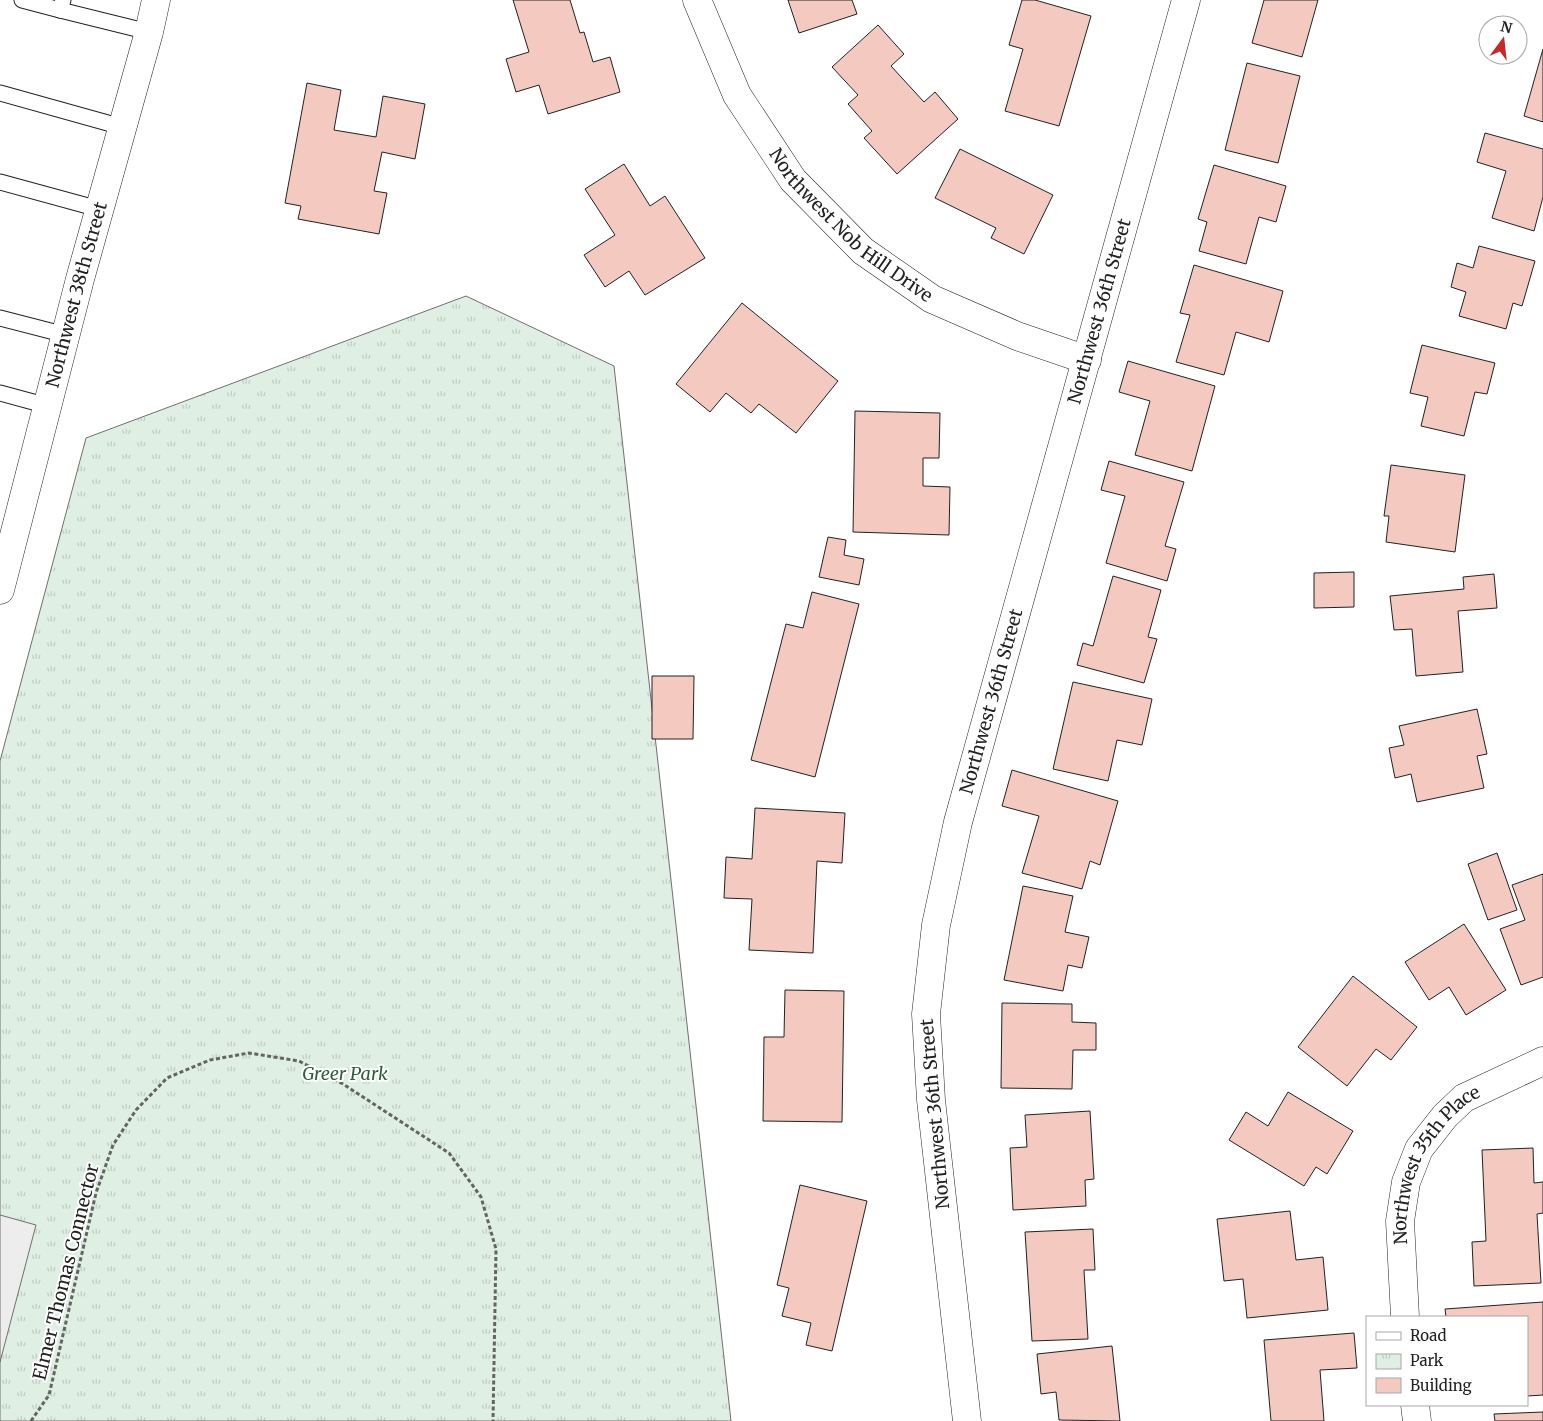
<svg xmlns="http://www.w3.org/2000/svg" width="1543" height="1421" viewBox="0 0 1543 1421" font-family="Merriweather,serif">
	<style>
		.park { fill: url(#park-tufts); stroke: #6f6f6f }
		.parking { fill: #ededed; stroke: #6f6f6f }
		.building { fill: #f3c9c0; stroke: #222 }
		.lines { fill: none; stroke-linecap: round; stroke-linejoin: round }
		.service-casing { stroke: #222; stroke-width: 17 }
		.minor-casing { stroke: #222; stroke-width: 29 }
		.secondary-casing { stroke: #222; stroke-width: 29 }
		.path { stroke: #646464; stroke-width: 3; stroke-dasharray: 4 2.5; stroke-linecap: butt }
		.service { stroke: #fff; stroke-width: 15 }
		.minor { stroke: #fff; stroke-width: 28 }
		.secondary { stroke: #fff; stroke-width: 28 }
		.labels { text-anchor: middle; stroke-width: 4; stroke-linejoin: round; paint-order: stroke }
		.street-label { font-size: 18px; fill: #222; stroke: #fff }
		.park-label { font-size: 18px; font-style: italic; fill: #2f5e38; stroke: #fff }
	</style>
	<defs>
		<pattern id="park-tufts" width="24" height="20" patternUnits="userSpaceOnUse" patternTransform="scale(1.25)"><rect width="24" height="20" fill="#e0efe3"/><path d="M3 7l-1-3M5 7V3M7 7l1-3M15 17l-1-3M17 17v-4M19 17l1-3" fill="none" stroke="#c0cdc2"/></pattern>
	</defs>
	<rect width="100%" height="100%" fill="#fff"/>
	<!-- park -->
	<polygon class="park" points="466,296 614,366 731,1421 0,1421 0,761 86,438"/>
	<!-- parking -->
	<polygon class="parking" points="0,1215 36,1225 0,1362"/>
	<!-- building -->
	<g class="building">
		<polygon points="513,0 570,0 580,33 584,32 593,62 610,57 620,92 548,114 539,85 516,92 506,59 529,52"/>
		<polygon points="788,0 852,0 857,14 799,33"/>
		<polygon points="1022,0 1035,0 1091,16 1059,126 1005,111 1023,49 1009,45"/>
		<polygon points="1264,0 1318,0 1302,57 1252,43"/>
		<polygon points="878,25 904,54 891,66 924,102 935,92 958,119 897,174 864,138 872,131 848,104 858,95 832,67"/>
		<polygon points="1543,49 1543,122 1524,116"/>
		<polygon points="1247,63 1300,76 1278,163 1225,150"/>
		<polygon points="307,83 341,90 334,130 376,137 383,96 425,104 415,159 382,152 374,191 387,193 379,234 298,219 301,206 285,203"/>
		<polygon points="1485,133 1543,149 1543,197 1534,231 1492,218 1506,171 1477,162"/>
		<polygon points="960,149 1053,195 1024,254 991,238 996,228 935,198"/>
		<polygon points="624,164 650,206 665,196 705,258 645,295 629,271 605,287 584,255 615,235 585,189"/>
		<polygon points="1214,165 1286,186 1276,222 1259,217 1246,264 1199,251 1207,222 1198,219"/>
		<polygon points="1479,246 1535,261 1522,306 1513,303 1506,329 1459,316 1466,292 1451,287 1457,263 1473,268"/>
		<polygon points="1194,265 1283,291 1269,342 1236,332 1224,375 1176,362 1190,315 1180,313"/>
		<polygon points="742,303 838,381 796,433 759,404 751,413 726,393 710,412 676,384"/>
		<polygon points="1422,345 1495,363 1487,394 1475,392 1464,436 1421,426 1428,397 1410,393"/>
		<polygon points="1128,361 1215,386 1192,471 1135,455 1150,401 1119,392"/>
		<polygon points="855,411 940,413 939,458 923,458 923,486 950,487 949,535 853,532"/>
		<polygon points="1109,461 1184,482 1165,546 1176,549 1167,581 1106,563 1125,496 1101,490"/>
		<polygon points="1391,465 1465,475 1455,552 1386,542 1389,516 1384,516"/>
		<polygon points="828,537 846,540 844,555 864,559 859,585 819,577"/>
		<polygon points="1354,572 1354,607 1314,608 1314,573"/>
		<polygon points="1494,574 1497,608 1458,611 1463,672 1416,676 1412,629 1394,630 1390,596 1464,589 1463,577"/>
		<polygon points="1113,576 1161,590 1148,637 1157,639 1144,683 1077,665 1083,643 1093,646"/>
		<polygon points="812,592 859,604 815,777 751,760 786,624 803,628"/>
		<polygon points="652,676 694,676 693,739 652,739"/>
		<polygon points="1073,682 1152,699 1142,745 1117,740 1108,781 1053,769"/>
		<polygon points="1477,709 1487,754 1477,756 1484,788 1417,802 1411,774 1395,778 1389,748 1404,745 1399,726"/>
		<polygon points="1012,770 1118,801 1100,865 1090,861 1082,889 1022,873 1039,816 1002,806"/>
		<polygon points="755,808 845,813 842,863 817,861 813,953 749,950 752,899 724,898 726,857 752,859"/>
		<polygon points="1497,853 1517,910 1488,920 1468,864"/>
		<polygon points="1543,874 1543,977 1521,985 1500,929 1525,920 1512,885"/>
		<polygon points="1023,886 1073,896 1065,932 1089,937 1082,968 1068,965 1063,991 1004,980"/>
		<polygon points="1464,924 1506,990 1466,1015 1449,987 1429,1000 1405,962"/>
		<polygon points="1353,976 1417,1027 1391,1060 1376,1049 1347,1086 1298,1047"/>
		<polygon points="785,990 844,991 842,1122 763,1121 764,1037 784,1037"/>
		<polygon points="1002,1003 1072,1004 1072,1022 1096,1023 1096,1050 1073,1050 1072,1089 1001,1088"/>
		<polygon points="1288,1092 1353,1131 1327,1174 1316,1167 1304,1186 1229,1140 1246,1112 1268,1126"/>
		<polygon points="1090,1111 1094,1179 1085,1180 1086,1206 1013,1210 1010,1148 1027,1147 1025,1115"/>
		<polygon points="1533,1148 1534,1183 1543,1182 1543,1213 1537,1214 1541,1283 1474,1286 1472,1242 1486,1241 1482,1150"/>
		<polygon points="800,1185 867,1201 832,1351 806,1345 811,1323 782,1316 789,1288 777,1285"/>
		<polygon points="1290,1211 1296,1260 1323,1257 1328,1310 1247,1318 1243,1279 1224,1281 1217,1219"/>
		<polygon points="1093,1229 1095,1270 1084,1270 1088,1339 1032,1341 1025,1232"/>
		<polygon points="1543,1302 1543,1395 1527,1396 1527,1317 1446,1317 1445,1309"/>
		<polygon points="1354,1333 1357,1368 1320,1370 1324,1421 1271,1421 1264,1340"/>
		<polygon points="1112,1346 1120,1421 1059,1420 1056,1392 1041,1394 1037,1354"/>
		<polygon points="1543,1412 1543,1421 1495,1421 1494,1414"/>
	</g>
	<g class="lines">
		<defs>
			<g id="service">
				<polyline points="22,0 60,10 63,0"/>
				<polyline points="60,10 149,32"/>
				<polyline points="0,93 122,127"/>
				<polyline points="0,182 99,209"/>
				<polyline points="0,318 66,335"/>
				<polyline points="0,393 48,406"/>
			</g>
			<g id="minor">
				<path id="s1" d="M697,0L737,95L793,180L863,251L932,299L1017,336L1087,360"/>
				<path id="s2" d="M1405,1317L1400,1221L1406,1182L1419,1149L1445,1116L1464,1098L1543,1061"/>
				<polyline points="1415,1405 1417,1421"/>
				<path id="s3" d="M967,1421L931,1100L926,1014L936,925L958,822L1186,0"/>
			</g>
			<g id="secondary">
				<path id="s4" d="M0,590L80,279L149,32L156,0"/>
			</g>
		</defs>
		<!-- service casing -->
		<use href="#service" class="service-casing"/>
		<!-- minor casing -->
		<use href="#minor" class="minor-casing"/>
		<!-- secondary casing -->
		<use href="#secondary" class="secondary-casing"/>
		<!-- path -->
		<polyline class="path" points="31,1421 49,1395 96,1193 113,1145 136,1110 167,1078 210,1060 249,1053 299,1061 343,1084 449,1153 481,1197 496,1249 493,1421"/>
		<!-- service -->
		<use href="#service" class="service"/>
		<!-- minor -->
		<use href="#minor" class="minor"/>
		<!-- secondary -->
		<use href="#secondary" class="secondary"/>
	</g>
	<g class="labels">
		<!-- street labels -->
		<g class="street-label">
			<text dy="6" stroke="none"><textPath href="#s1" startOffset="278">Northwest Nob Hill Drive</textPath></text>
			<text dy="6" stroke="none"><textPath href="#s4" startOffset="305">Northwest 38th Street</textPath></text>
			<text dy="6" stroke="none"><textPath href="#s3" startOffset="1134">Northwest 36th Street</textPath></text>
			<text dy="6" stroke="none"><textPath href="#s3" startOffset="729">Northwest 36th Street</textPath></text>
			<text transform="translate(935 1114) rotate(-95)" y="6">Northwest 36th Street</text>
			<text dy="6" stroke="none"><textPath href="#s2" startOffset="164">Northwest 35th Place</textPath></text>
			<text transform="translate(66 1272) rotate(-76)" y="6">Elmer Thomas Connector</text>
		</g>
		<!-- park labels -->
		<g class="park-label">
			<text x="345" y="1080">Greer Park</text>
		</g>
	</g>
	<!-- legend -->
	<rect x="1366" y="1316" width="162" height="90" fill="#ffffff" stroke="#a7a7a7"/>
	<rect x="1376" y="1332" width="25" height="8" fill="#ffffff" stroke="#a7a7a7"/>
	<text x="1410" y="1341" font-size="15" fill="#222222">Road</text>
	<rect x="1376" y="1354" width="25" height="15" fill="url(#park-tufts)" stroke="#a7a7a7"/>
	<text x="1410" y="1366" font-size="15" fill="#222222">Park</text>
	<rect x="1376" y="1378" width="25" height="15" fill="#f3c9c0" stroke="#a7a7a7"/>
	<text x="1410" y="1391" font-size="15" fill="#222222">Building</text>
	<!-- north arrow -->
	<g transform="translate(1503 40) rotate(15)"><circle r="24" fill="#ffffff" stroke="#a7a7a7"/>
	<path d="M0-4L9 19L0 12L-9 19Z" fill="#c62828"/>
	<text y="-8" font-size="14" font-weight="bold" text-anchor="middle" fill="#222222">N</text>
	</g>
</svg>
